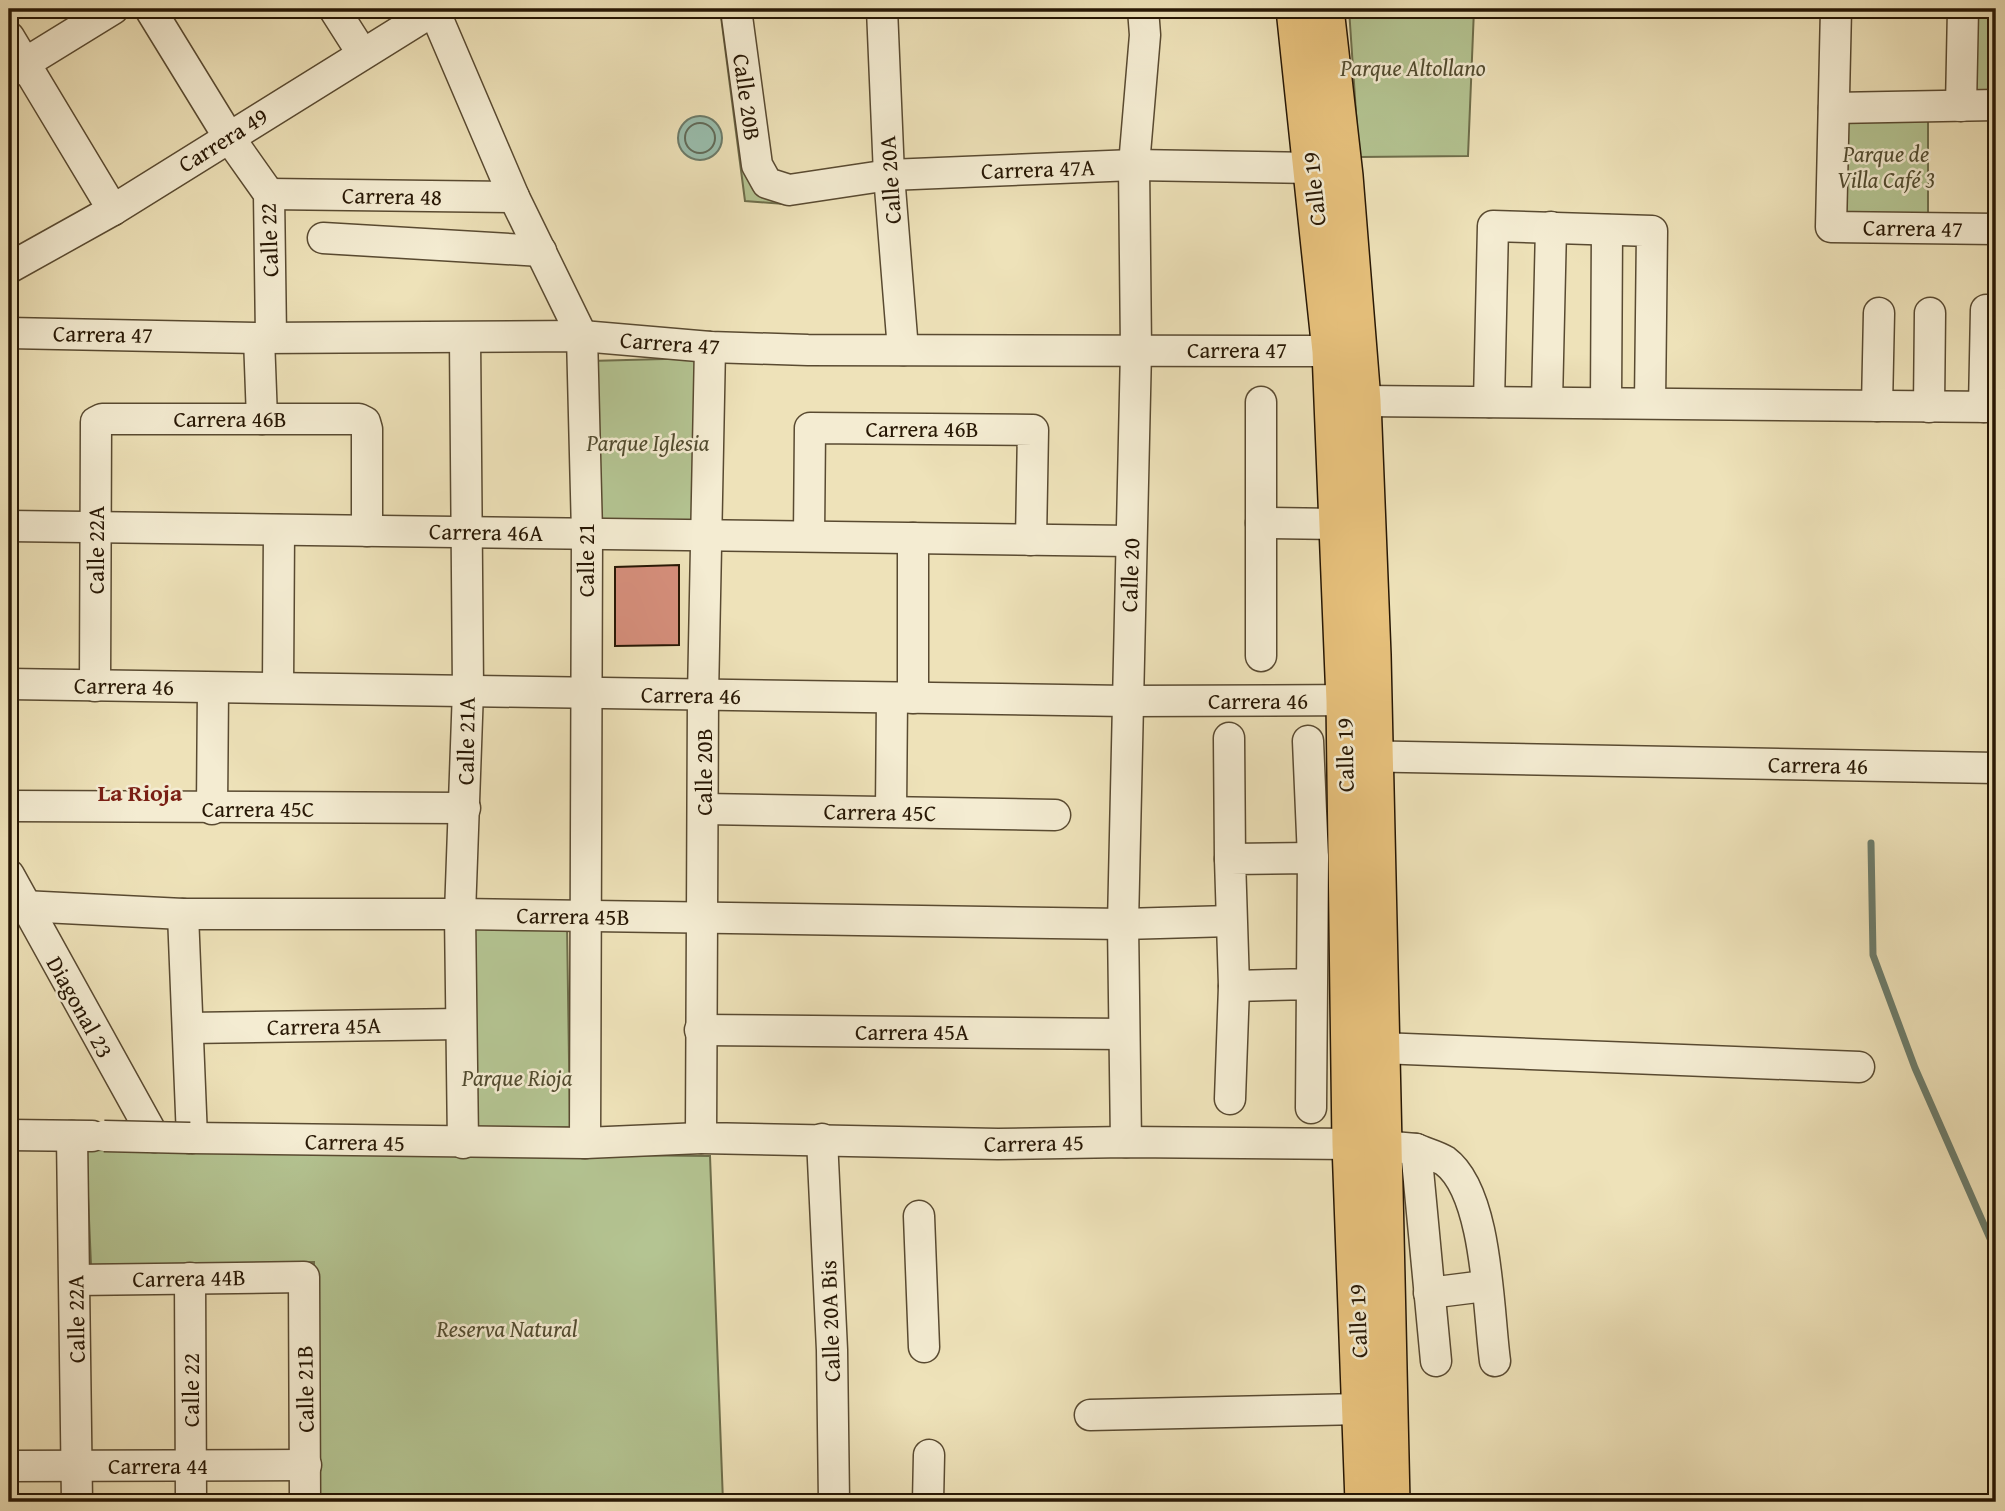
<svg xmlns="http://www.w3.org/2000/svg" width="2005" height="1511" viewBox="0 0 2005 1511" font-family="'Gentium Book Plus',serif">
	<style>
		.green { fill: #b4c492; stroke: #6e6e4b; stroke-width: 2 }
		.water { fill: #99beae; stroke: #6b7b6a; stroke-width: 2 }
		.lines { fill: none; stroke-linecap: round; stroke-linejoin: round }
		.shore { stroke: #606a59; stroke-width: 2 }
		.stream { stroke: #6b7b6a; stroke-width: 7 }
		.building { fill: #d68f7c; stroke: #271704; stroke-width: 2 }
		.minor-casing { stroke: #594a31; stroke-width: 33 }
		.major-casing { stroke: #271704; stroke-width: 40 }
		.minor { stroke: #f4ecd2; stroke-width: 30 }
		.major { stroke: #e7c17c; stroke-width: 37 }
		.minor-bridge-casing { stroke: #594a31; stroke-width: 33; stroke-linecap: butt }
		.minor-bridge { stroke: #f4ecd2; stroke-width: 30 }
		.labels { text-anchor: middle; stroke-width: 5; stroke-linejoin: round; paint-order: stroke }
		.park-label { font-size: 23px; font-style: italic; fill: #514b2f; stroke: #f4ecd2 }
		.street-label { font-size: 23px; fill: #271704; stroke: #f4ecd2 }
		.neighbourhood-label { font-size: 24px; font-weight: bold; fill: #7a1f14; stroke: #f4ecd2 }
	</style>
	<rect width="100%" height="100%" fill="#eee2b9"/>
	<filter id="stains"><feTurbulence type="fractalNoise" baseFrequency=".00286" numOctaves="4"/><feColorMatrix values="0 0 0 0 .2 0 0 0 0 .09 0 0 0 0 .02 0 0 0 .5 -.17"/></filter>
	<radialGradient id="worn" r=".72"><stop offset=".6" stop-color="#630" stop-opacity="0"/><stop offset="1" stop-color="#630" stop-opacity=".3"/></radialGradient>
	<!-- green -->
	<g class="green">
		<polygon points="720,9 731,9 742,95 783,204 745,201"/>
		<polygon points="1349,9 1474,9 1468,156 1359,157"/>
		<polygon points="1974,9 1996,9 1996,91 1973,91"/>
		<polygon points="1845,121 1928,121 1928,215 1843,213"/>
		<polygon points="701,358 705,525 598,526 590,361"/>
		<polygon points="463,924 567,924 570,1127 469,1129"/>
		<polygon points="86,1150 710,1156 723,1502 311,1502 314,1262 91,1265"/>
	</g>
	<!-- water -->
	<circle class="water" cx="700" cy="138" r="22"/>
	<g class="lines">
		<!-- shore -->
		<circle class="shore" cx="700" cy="138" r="15"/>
		<!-- stream -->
		<polyline class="stream" points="1871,843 1873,955 1915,1068 1996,1252"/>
	</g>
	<!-- building -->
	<polygon class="building" points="679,565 679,645 615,646 615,567"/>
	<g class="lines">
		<defs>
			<g id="minor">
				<polyline points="150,9 228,136 269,194 271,337"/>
				<polyline points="334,9 362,53"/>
				<polyline points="736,9 757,165 767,183 789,190 889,175 1134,165 1312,168"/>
				<polyline points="882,9 889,175 903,350"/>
				<polyline points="1836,9 1831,227 1996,229"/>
				<polyline points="434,10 514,197 582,336 587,533 585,1143"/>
				<polyline points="9,37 113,210"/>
				<polyline points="9,73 113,9"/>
				<polyline points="1961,106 1963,9"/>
				<polyline points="1834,108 1996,105"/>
				<polyline points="269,194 514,197"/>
				<polyline points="323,238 541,251"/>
				<polyline points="9,268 113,210 436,9"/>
				<polyline points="9,333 259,338 582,336 710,347 808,350 1331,351"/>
				<polyline points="259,338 262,419"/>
				<polyline points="710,347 703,696 701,1138 998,1144 1126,1142 1351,1144"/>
				<polyline points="1362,401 1996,407"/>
				<polyline points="1489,402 1493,226 1652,231 1650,403"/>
				<polyline points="1547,402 1551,227"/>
				<polyline points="1606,403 1607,230"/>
				<polyline points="1877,406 1879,313"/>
				<polyline points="1929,407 1930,313"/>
				<polyline points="1984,407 1986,310"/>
				<polyline points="1261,523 1338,524"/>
				<polyline points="9,526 1131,541"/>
				<polyline points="809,536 810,428 1033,430 1031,540"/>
				<polyline points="1261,656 1261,402"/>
				<polyline points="9,684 1126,701 1365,700"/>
				<polyline points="95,686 96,422 102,419 359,419 365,422 367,429 367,531"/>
				<polyline points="278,686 279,530"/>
				<polyline points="913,698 913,538"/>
				<polyline points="1229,738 1230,859"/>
				<polyline points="1308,741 1313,858"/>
				<polyline points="1353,756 1996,768"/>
				<polyline points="9,806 465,808"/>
				<polyline points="212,809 213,688"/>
				<polyline points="704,809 1055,815"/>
				<polyline points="891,811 892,698"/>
				<polyline points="9,875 154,1137"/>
				<polyline points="23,906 183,914 460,914 1123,924 1231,921"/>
				<polyline points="183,914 192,1138"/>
				<polyline points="1311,984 1234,986 1230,859 1313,858 1311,1108"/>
				<polyline points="188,1028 460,1024"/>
				<polyline points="700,1030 1124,1034"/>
				<polyline points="1380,1048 1859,1067"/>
				<polyline points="1230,1099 1234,986"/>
				<polyline points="9,1135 92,1136"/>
				<polyline points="72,1136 77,1502"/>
				<polyline points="190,1138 585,1143 701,1138"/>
				<polyline points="822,1139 832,1350 834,1502"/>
				<polyline points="1126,1142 1123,924 1136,350 1134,165 1145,35 1143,9"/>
				<polyline points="463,1143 460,914 468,690 465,338"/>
				<polyline points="1381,1146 1416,1149 1436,1361"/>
				<path d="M1416,1149C1425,1153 1437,1156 1445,1161C1488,1193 1488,1310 1495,1361"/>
				<polyline points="919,1216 924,1347"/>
				<polyline points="190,1278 191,1502"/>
				<polyline points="75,1280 304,1277 305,1502"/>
				<polyline points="1429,1293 1485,1286"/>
				<polyline points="1090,1415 1362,1409"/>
				<polyline points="9,1466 306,1465"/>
				<polyline points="928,1502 929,1455"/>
			</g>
			<g id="major">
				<polyline points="1295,9 1331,351 1345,701 1351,1144 1364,1502"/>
				<polyline points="1325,9 1344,176 1362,401 1372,655 1391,1502"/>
			</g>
		</defs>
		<!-- minor casing -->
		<use href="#minor" class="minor-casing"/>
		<!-- major casing -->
		<use href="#major" class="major-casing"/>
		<!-- minor -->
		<use href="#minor" class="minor"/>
		<!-- major -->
		<use href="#major" class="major"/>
		<defs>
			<polyline id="minor-bridge" points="104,1136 190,1138"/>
		</defs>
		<!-- minor-bridge casing -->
		<use href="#minor-bridge" class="minor-bridge-casing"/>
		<!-- minor-bridge -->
		<use href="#minor-bridge" class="minor-bridge"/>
	</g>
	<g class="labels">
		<!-- park labels -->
		<g class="park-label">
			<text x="1413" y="76">Parque Altollano</text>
			<text x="1886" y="162">Parque de<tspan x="1886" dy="26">Villa Café 3</tspan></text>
			<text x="648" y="451">Parque Iglesia</text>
			<text x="517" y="1086">Parque Rioja</text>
			<text x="507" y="1337">Reserva Natural</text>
		</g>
		<!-- street labels -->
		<g class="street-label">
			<text transform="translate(747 97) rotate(82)" y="8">Calle 20B</text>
			<text transform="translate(223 140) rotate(-32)" y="8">Carrera 49</text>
			<text transform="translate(1038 169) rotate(-2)" y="8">Carrera 47A</text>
			<text transform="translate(890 180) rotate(-94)" y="8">Calle 20A</text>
			<text transform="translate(1314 189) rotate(-96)" y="8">Calle 19</text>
			<text transform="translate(392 196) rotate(1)" y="8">Carrera 48</text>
			<text transform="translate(1913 228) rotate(1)" y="8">Carrera 47</text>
			<text transform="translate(269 240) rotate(-92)" y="8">Calle 22</text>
			<text transform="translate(103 334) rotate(1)" y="8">Carrera 47</text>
			<text transform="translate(670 343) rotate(4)" y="8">Carrera 47</text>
			<text x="1237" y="358">Carrera 47</text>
			<text x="230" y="427">Carrera 46B</text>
			<text x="922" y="437">Carrera 46B</text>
			<text transform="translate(486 532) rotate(1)" y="8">Carrera 46A</text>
			<text transform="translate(96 550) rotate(-90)" y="8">Calle 22A</text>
			<text transform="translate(586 560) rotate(-90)" y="8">Calle 21</text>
			<text transform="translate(1130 575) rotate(-88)" y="8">Calle 20</text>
			<text transform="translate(124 686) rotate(1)" y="8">Carrera 46</text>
			<text transform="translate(691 695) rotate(1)" y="8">Carrera 46</text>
			<text x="1258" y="709">Carrera 46</text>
			<text transform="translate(466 741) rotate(-89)" y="8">Calle 21A</text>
			<text transform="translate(1345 755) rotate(-91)" y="8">Calle 19</text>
			<text transform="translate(1818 765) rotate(1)" y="8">Carrera 46</text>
			<text transform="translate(704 772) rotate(-90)" y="8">Calle 20B</text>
			<text x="258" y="817">Carrera 45C</text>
			<text transform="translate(880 812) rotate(1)" y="8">Carrera 45C</text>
			<text transform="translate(573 916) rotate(1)" y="8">Carrera 45B</text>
			<text transform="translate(80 1007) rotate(61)" y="8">Diagonal 23</text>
			<text transform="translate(324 1026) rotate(-1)" y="8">Carrera 45A</text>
			<text x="912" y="1040">Carrera 45A</text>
			<text transform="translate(355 1142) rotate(1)" y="8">Carrera 45</text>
			<text transform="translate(1034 1143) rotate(-1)" y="8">Carrera 45</text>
			<text transform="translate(189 1278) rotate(-1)" y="8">Carrera 44B</text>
			<text transform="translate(76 1319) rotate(-91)" y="8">Calle 22A</text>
			<text transform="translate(830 1321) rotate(-92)" y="8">Calle 20A Bis</text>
			<text transform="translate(1358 1321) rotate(-92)" y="8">Calle 19</text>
			<text transform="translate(305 1389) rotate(-91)" y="8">Calle 21B</text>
			<text transform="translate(191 1390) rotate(-90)" y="8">Calle 22</text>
			<text x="158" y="1474">Carrera 44</text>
		</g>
		<!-- neighbourhood labels -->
		<g class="neighbourhood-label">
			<text x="140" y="801">La Rioja</text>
		</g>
	</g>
	<!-- margin -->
	<rect width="2005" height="1511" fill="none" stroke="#eee2b9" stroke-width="35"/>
	<rect x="10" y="10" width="1984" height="1490" fill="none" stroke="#271704" stroke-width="3.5"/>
	<rect x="18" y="18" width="1970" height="1476" fill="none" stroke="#271704" stroke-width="2"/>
	<rect width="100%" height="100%" filter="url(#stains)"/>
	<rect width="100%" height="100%" fill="url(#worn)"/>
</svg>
